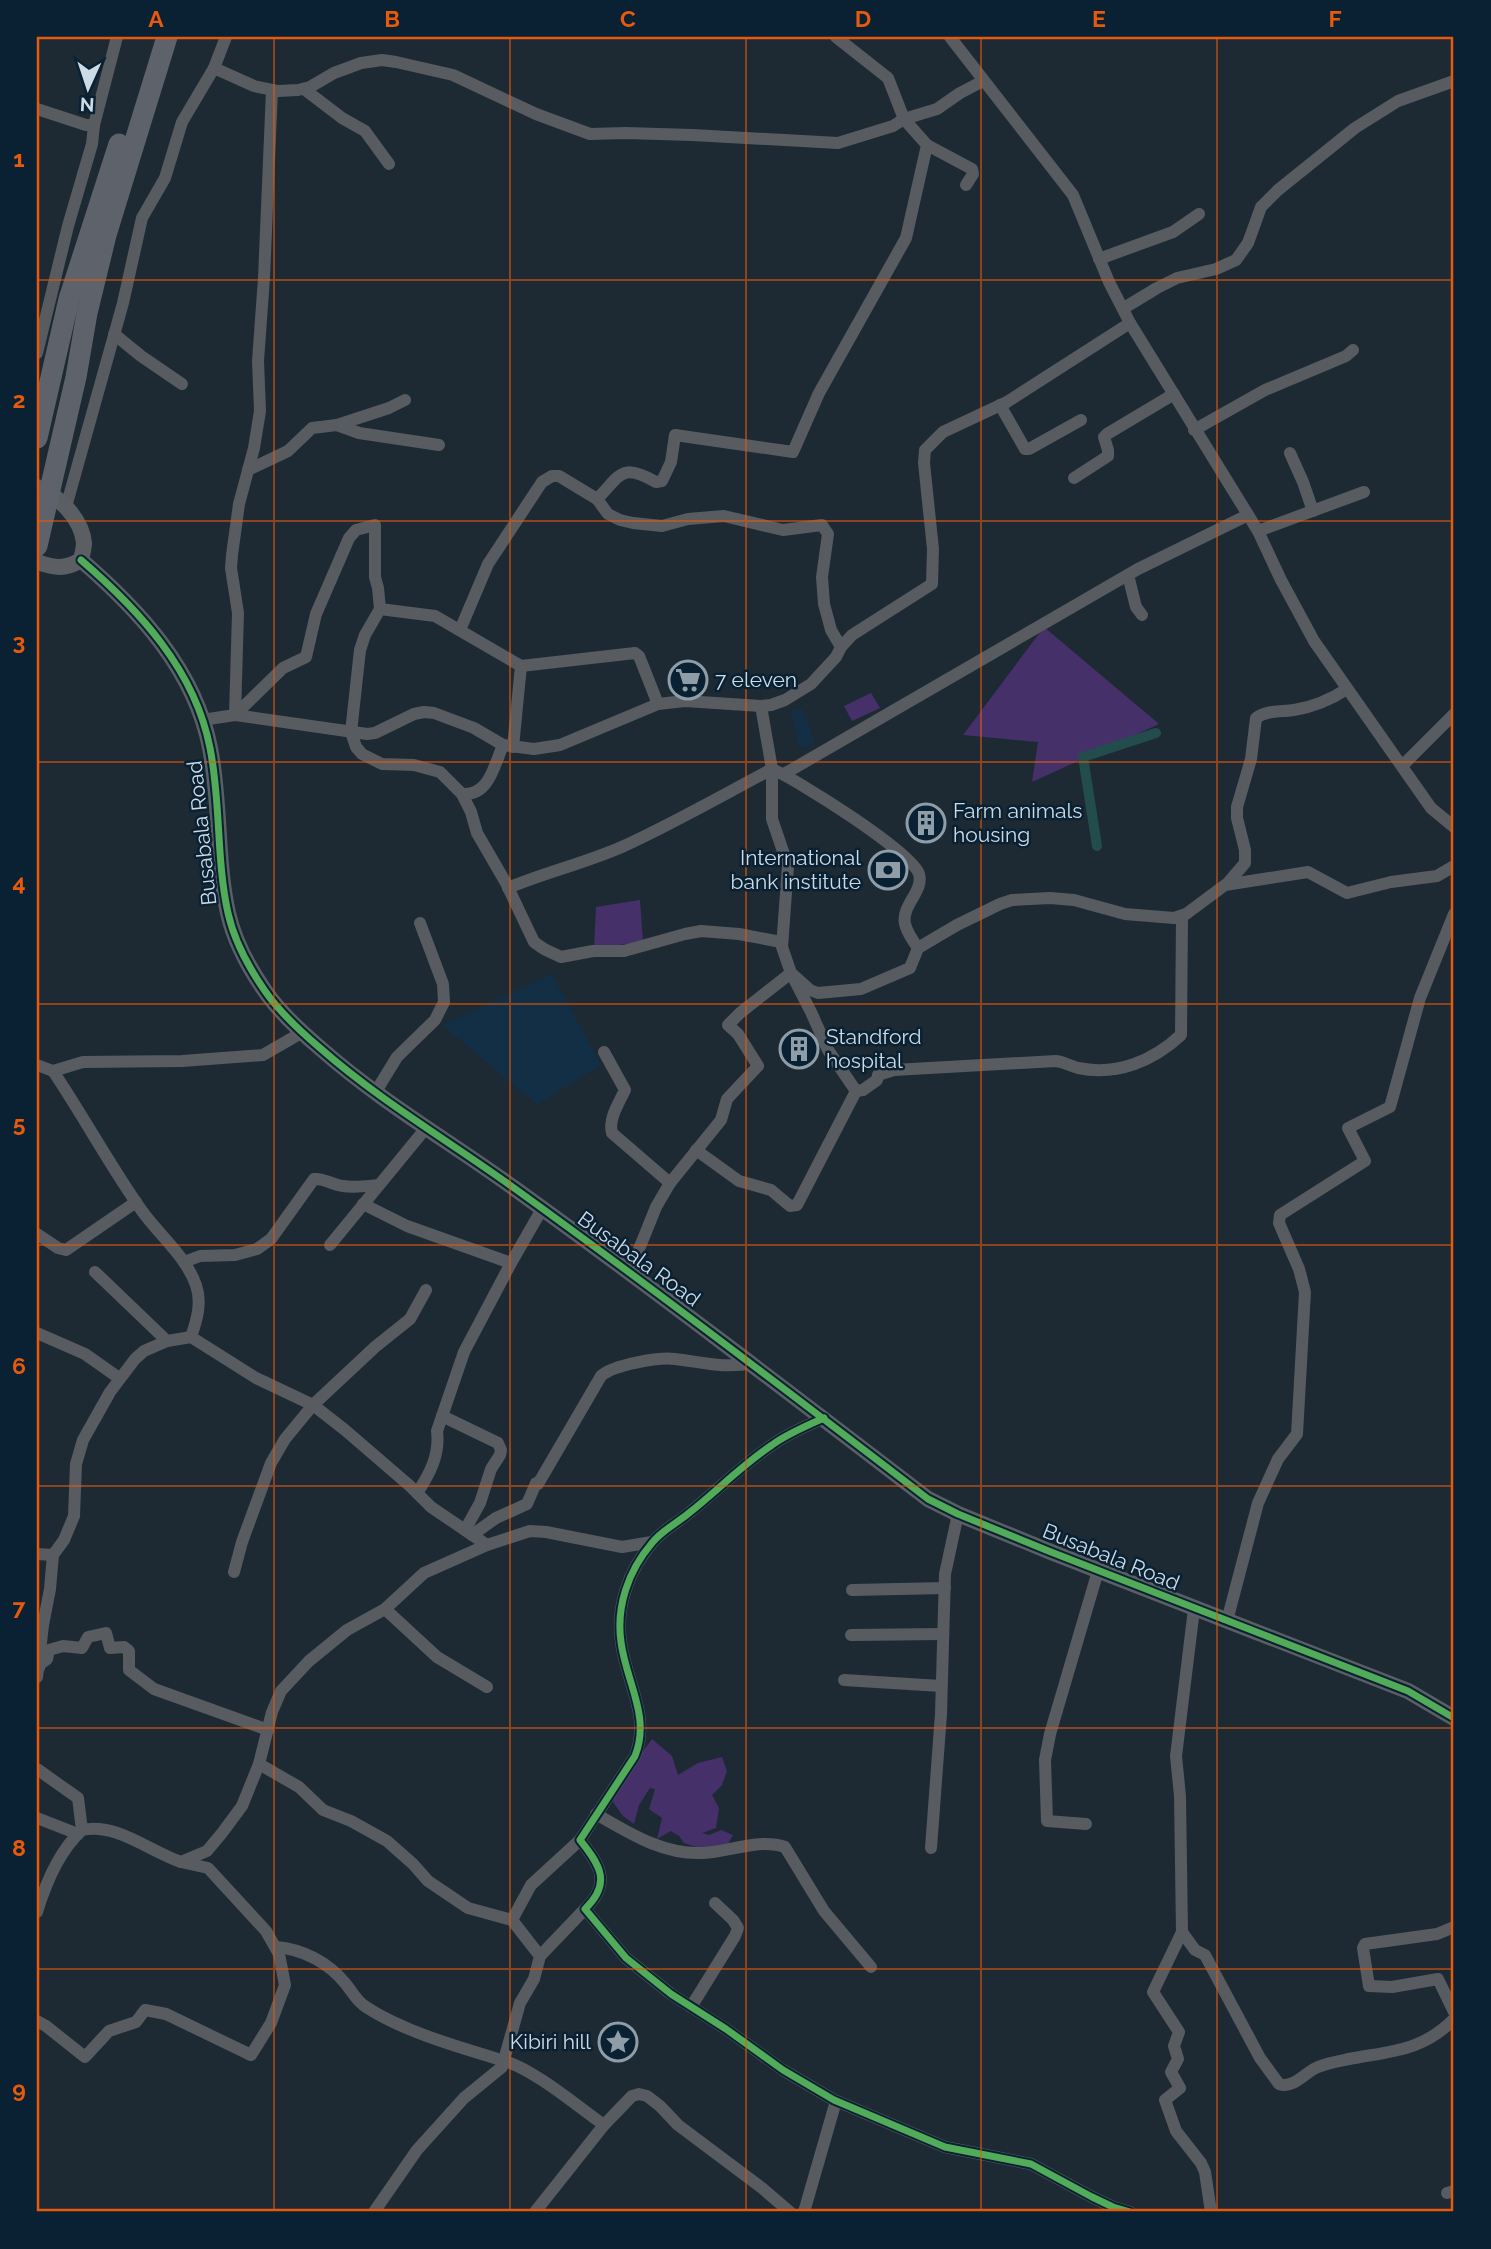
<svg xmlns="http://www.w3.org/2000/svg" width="1491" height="2249" viewBox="0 0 1491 2249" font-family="Raleway,sans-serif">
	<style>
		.built { fill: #132f45 }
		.green { fill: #45306a }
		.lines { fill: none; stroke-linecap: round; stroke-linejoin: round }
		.canal { stroke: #224d4c; stroke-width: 10 }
		.street { stroke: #585b60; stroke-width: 12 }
		.secondary { stroke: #5b5f64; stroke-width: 16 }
		.highway { stroke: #5e636b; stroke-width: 21 }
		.cycleway-casing { stroke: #092133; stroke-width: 11 }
		.cycleway { stroke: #51ab58; stroke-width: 7 }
		.grid { fill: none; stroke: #e8590c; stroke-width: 2; stroke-opacity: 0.55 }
		.labels { text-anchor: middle; stroke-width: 5; stroke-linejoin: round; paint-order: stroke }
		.poi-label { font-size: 21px; fill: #cddbe7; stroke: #092133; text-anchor: start }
		.street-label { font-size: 21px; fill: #cddbe7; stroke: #092133 }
		.neatline { fill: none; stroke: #e8590c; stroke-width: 2.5 }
		.grid-label { font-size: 23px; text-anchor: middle; font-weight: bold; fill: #e8590c }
	</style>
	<rect width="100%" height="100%" fill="#1d2a34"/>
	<!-- built -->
	<g class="built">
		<polygon points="802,708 815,744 800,747 791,711"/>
		<polygon points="552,974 601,1065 537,1105 442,1025"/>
	</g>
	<!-- green -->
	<g class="green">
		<polygon points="1044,627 1159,724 1032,782 1038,742 963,735"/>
		<polygon points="871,693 880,708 852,721 844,706"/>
		<polygon points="640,900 643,942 594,948 596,907"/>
		<polygon points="652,1739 672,1756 678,1775 698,1763 722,1757 727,1771 722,1785 712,1795 719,1808 716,1828 702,1833 709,1835 721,1830 733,1835 727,1846 704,1849 684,1843 679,1836 671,1831 657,1839 662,1818 649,1809 655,1789 650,1788 639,1805 634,1824 623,1816 613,1802 621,1781"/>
	</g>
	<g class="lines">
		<!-- canal -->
		<polyline class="canal" points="1097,846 1083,757 1156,733"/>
		<!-- street -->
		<g class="street">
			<polyline points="950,37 1073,195 1109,282 1130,323 1258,531 1281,580 1314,641 1431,808 1454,827"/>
			<polyline points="214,68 254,86 278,91 298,90 310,87 334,73 361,63 382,60 396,62 453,75 536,114 590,134 626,133 692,135 838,143 893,126 904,119 937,109 960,93 983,81"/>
			<polyline points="304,89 342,118 365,131 389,164"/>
			<polyline points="37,109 86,125 94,125"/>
			<polyline points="927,145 972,169 973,174 966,185"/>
			<polyline points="1099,259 1173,232 1199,214"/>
			<polyline points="1124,308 1157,288 1177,278 1216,269 1236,260 1248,243 1261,207 1278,190 1355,128 1398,101 1454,81"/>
			<polyline points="114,334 141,356 182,384"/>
			<polyline points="37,353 68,226 92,144 94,125 117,37"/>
			<polyline points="1000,405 1025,449 1029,449 1081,420"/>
			<polyline points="337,425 359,433 439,445"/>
			<polyline points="1194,430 1265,390 1346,356 1353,350"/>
			<polyline points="1290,453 1303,482 1313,511"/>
			<polyline points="248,470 288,451 312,428 337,425 389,408 405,400"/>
			<polyline points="1074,478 1108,456 1108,450 1104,437 1107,434 1174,394"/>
			<path d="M597,499C621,475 621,462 656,482L662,481L671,462L675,435L793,452L819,393L906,238L927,145L904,119L888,78L836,37"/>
			<polyline points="66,507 123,303 142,218 165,178 182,122 214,68 226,37"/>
			<polyline points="1258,531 1364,492"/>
			<polyline points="1128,575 1136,607 1142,615"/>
			<polyline points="380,609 435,616 521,666 513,747"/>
			<polyline points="460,630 488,564 542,482 552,476 559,476 597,499 608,514 620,520 633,523 662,526 688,519 724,516 783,530 822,525 828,534 822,577 824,604 831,630 841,647"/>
			<polyline points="521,666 635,653 639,656 658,704"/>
			<path d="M761,706L772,769V819L788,866L782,947L791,973L811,1012L828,1050L856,1091L863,1090L877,1080L878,1075L894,1070L1056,1061C1064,1062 1070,1066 1078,1068C1117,1076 1153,1061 1181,1035L1182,917"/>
			<polyline points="235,715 367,734 375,733 414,714 424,712 434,713 474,728 503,745 534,749 560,745 658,704 685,701 761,706 771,705 785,700 811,684 836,657 841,647 852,635 932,584 933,549 924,463 925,450 943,432 1007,402 1130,323"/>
			<polyline points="235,715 283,668 306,657 316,614 349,538 356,530 375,525 375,577 378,588 380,609 365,635 360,650 351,732 356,747 362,754 382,764 414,765 440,772 462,794 471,812 477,833 506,883 534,942 544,949 561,957 593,951 624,951 685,934 701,931 739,934 781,942"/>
			<polyline points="202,720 235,715 238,613 231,568 232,555 239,504 254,448 260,411 258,361 264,278 272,90"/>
			<polyline points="1402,766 1454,714"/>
			<polyline points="784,774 1138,569 1248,515"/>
			<path d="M462,794C489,796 494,766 503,745"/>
			<path d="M1227,884L1245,863V850L1237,818V807L1251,759L1256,718C1267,710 1282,712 1294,710C1314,707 1330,700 1347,689"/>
			<path d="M508,888C546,872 586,863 624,846C674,823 723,795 772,769C796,779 912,852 919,874C924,892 901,905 905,924C907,932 913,941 918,948"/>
			<path d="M604,1052L625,1090C619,1103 608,1119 612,1133L670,1183"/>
			<polyline points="37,1065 53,1071 83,1062 182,1061 263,1055 301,1033"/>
			<path d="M53,1071C84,1117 110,1166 142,1211C160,1236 185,1255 196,1285C202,1302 197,1320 191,1337"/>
			<polyline points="375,1093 397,1057 435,1020 444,1002 443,984 420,923"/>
			<polyline points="696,1150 739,1181 771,1190 790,1206 797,1205 856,1091"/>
			<polyline points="363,1204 407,1226 511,1263 542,1209"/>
			<polyline points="37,1234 58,1248 66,1250 136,1202"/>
			<polyline points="330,1245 426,1128"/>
			<path d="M184,1262L200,1256L235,1255L257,1249L271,1239L314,1179C325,1178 332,1185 343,1186C354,1188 367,1186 379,1185"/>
			<polyline points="95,1272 167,1341"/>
			<polyline points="629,1274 656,1207 670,1183 721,1120 727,1099 758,1066 738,1034 728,1025 740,1013 791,973 810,990 818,993 861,989 910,968 918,948 957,925 1000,904 1012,900 1050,898 1074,900 1125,914 1174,918 1186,914 1225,885 1308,872 1347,893 1391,882 1437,876 1454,866"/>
			<polyline points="37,1333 85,1354 119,1378"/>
			<polyline points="442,1416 498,1443 501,1450 500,1455 491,1469 480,1503 465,1530"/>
			<path d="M824,1418C806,1426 787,1434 772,1445C742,1465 717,1491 689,1513C677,1523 661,1531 652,1543C628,1571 616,1607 621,1642C626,1682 651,1716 635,1756L580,1840C600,1865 612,1883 585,1909L626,1958L671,1994L726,2029L783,2070L834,2100L945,2147L1031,2164L1092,2197L1113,2207L1130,2212"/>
			<path d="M417,1493C430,1474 440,1454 437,1431L464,1352L511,1263"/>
			<path d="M472,1535L496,1518L527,1504L536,1483L538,1484L601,1376C613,1365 658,1357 675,1359C701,1362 726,1369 752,1363"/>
			<polyline points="37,1554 53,1555"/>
			<polyline points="234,1572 242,1542 271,1463 285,1439 313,1405 375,1347 410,1319 426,1290"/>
			<polyline points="852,1590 945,1588"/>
			<polyline points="385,1609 437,1657 487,1687"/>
			<polyline points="1194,1609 1176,1756 1180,1796 1182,1932 1153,1992 1179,2032 1174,2046 1178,2059 1171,2072 1180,2088 1165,2100 1176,2131 1201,2163 1205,2172 1211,2212"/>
			<polyline points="1227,1621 1258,1503 1278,1459 1297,1434 1305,1292 1299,1269 1279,1223 1280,1215 1365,1161 1348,1128 1390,1107 1420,998 1454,914"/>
			<polyline points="851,1635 943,1634"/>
			<polyline points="39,1668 40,1664 47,1659 49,1650 63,1646 82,1648 88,1637 106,1633 110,1648 124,1647 129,1651 129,1670 154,1689 268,1730"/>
			<polyline points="37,1677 43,1625 50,1589 53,1555 64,1540 74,1516 76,1464 83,1440 110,1392 135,1359 144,1351 167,1341 191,1337 256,1378 313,1405 345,1430 410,1486 431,1507 487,1545"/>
			<polyline points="844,1680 941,1686"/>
			<polyline points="259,1764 299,1787 323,1810 351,1821 387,1841 413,1864 428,1881 468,1908 512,1920 540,1956 534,1979 520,2003 502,2067 464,2098 417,2150 374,2212"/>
			<polyline points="37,1769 78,1798 82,1830"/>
			<path d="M596,1814C629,1833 663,1855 703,1853C729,1852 759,1838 785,1847L824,1911L871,1967"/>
			<polyline points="37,1818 78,1834"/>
			<polyline points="1086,1824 1047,1821 1045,1760 1050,1734 1098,1571"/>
			<polyline points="931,1848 941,1714 945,1574 958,1514"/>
			<path d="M37,1912C46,1882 59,1851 82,1830C115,1822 149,1851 181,1862L207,1851L222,1833L242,1806L259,1764L272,1712L281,1691L309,1661L347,1630L385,1609L424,1573L487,1545L530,1531L546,1532L622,1547L652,1542"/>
			<polyline points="512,1920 531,1885 580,1840"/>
			<polyline points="1454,1927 1437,1934 1365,1944 1363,1948 1369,1986 1392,1987 1438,1979 1454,2012"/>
			<path d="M1182,1932L1195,1950L1205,1955L1260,2058L1279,2084C1294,2089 1305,2072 1318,2067C1327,2063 1339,2061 1349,2059C1391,2051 1423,2051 1454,2019"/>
			<path d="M276,1947C302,1949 328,1962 345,1983C352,1991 356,2001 366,2007C404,2032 462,2048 505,2061C536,2071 577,2106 604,2125"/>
			<polyline points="540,1956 585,1909"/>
			<polyline points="691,2007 735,1936 738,1928 733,1920 715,1903"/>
			<polyline points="37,2021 46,2026 85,2057 109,2031 136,2022 145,2010 166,2014 251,2055 271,2023 285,1985 279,1954 266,1931 208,1868 181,1862"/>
			<polyline points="1447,2193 1454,2191"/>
			<polyline points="535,2212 604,2125 632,2096 639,2094 647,2096 660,2106 678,2125 762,2188 790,2212"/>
			<polyline points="804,2212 836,2101"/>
		</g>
		<!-- secondary -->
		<g class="secondary">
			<path d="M37,487C58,495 82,519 84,543C84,548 82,555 81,560C64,570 55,568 37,562"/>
			<path d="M81,560C139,610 195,670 210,748C221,802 216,859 228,913C234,940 249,968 265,991C280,1013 300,1031 320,1048C380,1101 449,1141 514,1188C654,1289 791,1394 928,1499L958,1514L1051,1552L1408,1691L1454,1718"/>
		</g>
		<!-- highway -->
		<g class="highway">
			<polyline points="37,438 69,299 119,144"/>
			<polyline points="37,546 76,377 87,313 106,235 167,37"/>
		</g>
		<defs>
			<g id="cycleway">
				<path d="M81,560C139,610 195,670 210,748C221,802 216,859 228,913C234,940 249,968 265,991C280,1013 300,1031 320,1048C380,1101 449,1141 514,1188C654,1289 791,1394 928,1499L958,1514L1051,1552L1408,1691L1454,1718"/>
				<path d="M824,1418C806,1426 787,1434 772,1445C742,1465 717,1491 689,1513C677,1523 661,1531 652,1543C628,1571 616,1607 621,1642C626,1682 651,1716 635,1756L580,1840C600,1865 612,1883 585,1909L626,1958L671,1994L726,2029L783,2070L834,2100L945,2147L1031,2164L1092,2197L1113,2207L1130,2212"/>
			</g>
		</defs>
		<!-- cycleway casing -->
		<use href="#cycleway" class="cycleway-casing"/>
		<!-- cycleway -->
		<use href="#cycleway" class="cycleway"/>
	</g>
	<!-- grid -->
	<path class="grid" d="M274,37V2212M510,37V2212M746,37V2212M981,37V2212M1217,37V2212M37,280H1454M37,521H1454M37,762H1454M37,1004H1454M37,1245H1454M37,1486H1454M37,1728H1454M37,1969H1454"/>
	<!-- icons -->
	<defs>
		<symbol id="supermarket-ring" viewBox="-11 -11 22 22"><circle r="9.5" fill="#092133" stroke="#8f9da8" stroke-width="1.5"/><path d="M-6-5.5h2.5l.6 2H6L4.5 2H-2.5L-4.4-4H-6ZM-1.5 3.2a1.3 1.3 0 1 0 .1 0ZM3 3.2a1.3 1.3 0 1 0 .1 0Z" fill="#8f9da8"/></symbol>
		<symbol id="building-ring" viewBox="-11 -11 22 22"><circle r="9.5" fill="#092133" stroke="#8f9da8" stroke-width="1.5"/><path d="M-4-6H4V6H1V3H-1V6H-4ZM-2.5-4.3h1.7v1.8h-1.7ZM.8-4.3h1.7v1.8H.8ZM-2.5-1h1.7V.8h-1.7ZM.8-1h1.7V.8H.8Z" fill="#8f9da8"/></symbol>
		<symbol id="bank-ring" viewBox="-11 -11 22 22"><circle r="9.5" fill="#092133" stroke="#8f9da8" stroke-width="1.5"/><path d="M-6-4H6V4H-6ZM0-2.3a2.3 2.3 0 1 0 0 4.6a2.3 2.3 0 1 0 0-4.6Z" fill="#8f9da8"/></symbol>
		<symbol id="sight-ring" viewBox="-11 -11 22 22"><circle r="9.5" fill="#092133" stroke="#8f9da8" stroke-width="1.5"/><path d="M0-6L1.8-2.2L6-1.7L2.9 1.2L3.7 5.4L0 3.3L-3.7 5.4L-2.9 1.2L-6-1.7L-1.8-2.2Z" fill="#8f9da8"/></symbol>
	</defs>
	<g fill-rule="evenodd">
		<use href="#supermarket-ring" x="666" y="658" width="44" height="44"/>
		<use href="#building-ring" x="904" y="801" width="44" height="44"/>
		<use href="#bank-ring" x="866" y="848" width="44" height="44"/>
		<use href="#building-ring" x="777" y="1027" width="44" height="44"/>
		<use href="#sight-ring" x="596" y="2020" width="44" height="44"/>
	</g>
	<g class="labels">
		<!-- poi labels -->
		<g class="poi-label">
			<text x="715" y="687">7 eleven</text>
			<text x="953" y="818">Farm animals<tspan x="953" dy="24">housing</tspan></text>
			<text x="861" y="865" text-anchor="end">International<tspan x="861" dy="24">bank institute</tspan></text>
			<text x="826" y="1044">Standford<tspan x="826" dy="24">hospital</tspan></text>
			<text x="591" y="2049" text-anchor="end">Kibiri hill</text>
		</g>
		<!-- street labels -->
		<g class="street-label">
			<text transform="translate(202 833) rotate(-96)" y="7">Busabala Road</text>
			<text transform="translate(639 1259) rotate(36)" y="7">Busabala Road</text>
			<text transform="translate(1111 1557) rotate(22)" y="7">Busabala Road</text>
		</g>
	</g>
	<!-- border -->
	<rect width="1491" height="2249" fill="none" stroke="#092133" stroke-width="77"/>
	<!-- north arrow -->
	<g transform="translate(88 88) rotate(183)" stroke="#092133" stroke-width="5" paint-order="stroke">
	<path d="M0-5L12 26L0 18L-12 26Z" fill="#cddbe7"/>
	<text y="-10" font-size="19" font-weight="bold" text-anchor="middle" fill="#cddbe7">N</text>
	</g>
	<rect x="38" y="38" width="1414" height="2172" class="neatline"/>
	<g class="grid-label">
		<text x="156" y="27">A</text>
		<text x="392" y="27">B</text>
		<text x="628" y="27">C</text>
		<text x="863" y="27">D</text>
		<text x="1099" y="27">E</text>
		<text x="1335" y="27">F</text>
		<text x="19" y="167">1</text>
		<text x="19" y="408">2</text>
		<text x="19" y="650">3</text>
		<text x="19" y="891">4</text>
		<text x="19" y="1132">5</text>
		<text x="19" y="1374">6</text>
		<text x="19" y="1615">7</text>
		<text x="19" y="1856">8</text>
		<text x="19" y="2098">9</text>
	</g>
</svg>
